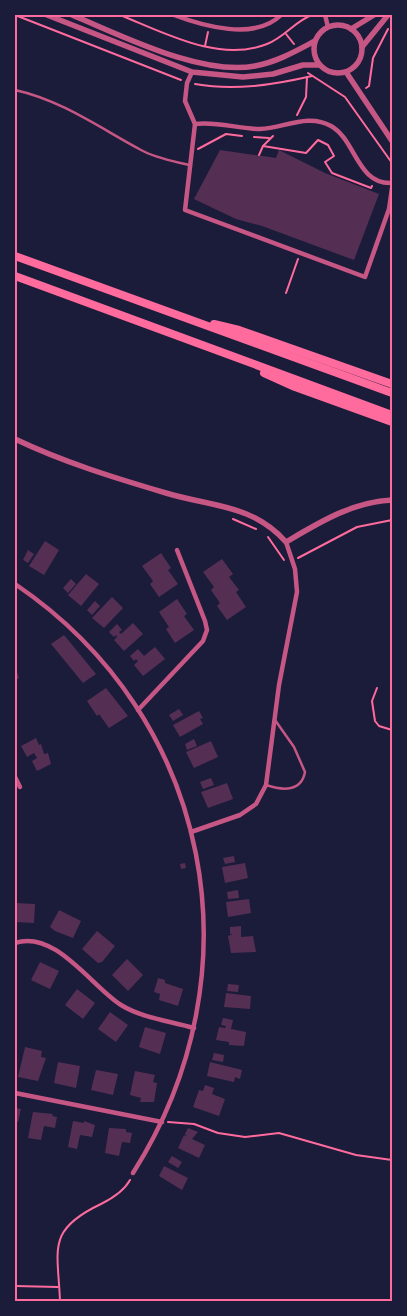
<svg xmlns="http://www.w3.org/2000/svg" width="407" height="1316" viewBox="0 0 407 1316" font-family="'DM Sans',sans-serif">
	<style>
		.building { fill: #542f53 }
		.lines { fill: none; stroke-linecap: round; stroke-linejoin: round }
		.path { stroke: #ff6b9d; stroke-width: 2 }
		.service { stroke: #c65784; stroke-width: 2.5 }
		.minor { stroke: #c65784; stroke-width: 4.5 }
		.tertiary { stroke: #c65784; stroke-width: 5.5 }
		.trunk { stroke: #ff6b9d; stroke-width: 8 }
		.neatline { fill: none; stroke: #ff6b9d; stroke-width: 2 }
	</style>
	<rect width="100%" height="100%" fill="#1b1b3a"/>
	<!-- building -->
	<g class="building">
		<polygon points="220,150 276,158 279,150 325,173 379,194 354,260 262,226 236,219 194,199"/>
		<polygon points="45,541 59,550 44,575 29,566"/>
		<polygon points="28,550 34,554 28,563 23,560"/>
		<polygon points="161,553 171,568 168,570 178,584 159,597 150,584 153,581 142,566"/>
		<polygon points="222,559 233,574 229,577 239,590 236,592 246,607 227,620 217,606 220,603 211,590 214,587 203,572"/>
		<polygon points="86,574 99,584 81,606 68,595"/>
		<polygon points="71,579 76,584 68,593 63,588"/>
		<polygon points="112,597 123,608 104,628 92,618"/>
		<polygon points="177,599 187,614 184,616 194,630 175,643 166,629 169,627 159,612"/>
		<polygon points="95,601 100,606 92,615 87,610"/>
		<polygon points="133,623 143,634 124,651 114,640 117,637 116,635 114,637 109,632 117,624 122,630 119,632 121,634"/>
		<polygon points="64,635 96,674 83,683 51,644"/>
		<polygon points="155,647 165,659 143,676 134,665 138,661 136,659 134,661 130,656 138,649 144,656"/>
		<polygon points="15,666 19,678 15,680"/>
		<polygon points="106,688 128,716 109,728 99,714 97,716 87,701"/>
		<polygon points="179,709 183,715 173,721 169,715"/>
		<polygon points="199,711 203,718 200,719 203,724 180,737 173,725"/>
		<polygon points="36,738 39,745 41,744 44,754 48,753 51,764 37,771 32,761 37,758 34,753 27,757 21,746"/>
		<polygon points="194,739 197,746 187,750 185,744"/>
		<polygon points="211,741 218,757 194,768 186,752"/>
		<polygon points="211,778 214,785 203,789 200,782"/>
		<polygon points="227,783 233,799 208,808 201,792"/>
		<polygon points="234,856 235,862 225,864 223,858"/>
		<polygon points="185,863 186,868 181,869 180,864"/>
		<polygon points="245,863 248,878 225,883 222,867"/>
		<polygon points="238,890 239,898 228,899 227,892"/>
		<polygon points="249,899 251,913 228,917 226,902"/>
		<polygon points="15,903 35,904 34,923 15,922"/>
		<polygon points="59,910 81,921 73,938 55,931 50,927"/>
		<polygon points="241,926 241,937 253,936 256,952 231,953 228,936 233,934 230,934 230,927"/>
		<polygon points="97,931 115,946 102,962 98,963 82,949"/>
		<polygon points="127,959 143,975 128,991 112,975"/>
		<polygon points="40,962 59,971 50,989 31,980"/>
		<polygon points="158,978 165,980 165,983 183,989 178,1006 159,1000 160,994 154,992"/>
		<polygon points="228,984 239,985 238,992 227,991"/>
		<polygon points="77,989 95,1003 83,1019 65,1005"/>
		<polygon points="226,993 251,996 250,1009 224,1007"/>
		<polygon points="110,1012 128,1025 116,1042 98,1029"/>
		<polygon points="223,1018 233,1020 231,1029 246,1032 244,1046 229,1045 229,1042 216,1040 219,1027 225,1028 226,1026 221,1025"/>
		<polygon points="145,1027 166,1033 160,1054 139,1047"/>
		<polygon points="25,1047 42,1051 41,1057 46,1058 38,1081 18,1077"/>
		<polygon points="214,1053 224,1055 223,1062 212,1060"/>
		<polygon points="58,1062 80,1066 76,1088 54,1083"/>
		<polygon points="210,1062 242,1070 240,1079 235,1077 234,1082 207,1076"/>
		<polygon points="96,1070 118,1074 113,1095 91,1090"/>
		<polygon points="135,1071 155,1075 153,1082 157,1083 154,1102 140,1102 141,1098 130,1095"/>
		<polygon points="205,1085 214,1088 212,1094 225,1099 219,1116 193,1107 199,1090 203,1091"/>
		<polygon points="15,1108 21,1109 18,1122 15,1122"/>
		<polygon points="33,1112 53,1114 52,1116 57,1117 55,1128 44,1126 41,1140 28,1138"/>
		<polygon points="73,1121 84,1123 84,1121 95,1125 92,1137 80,1135 77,1149 68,1147"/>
		<polygon points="109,1128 126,1129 126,1132 132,1133 130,1143 122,1142 119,1156 105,1153"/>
		<polygon points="188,1128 198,1132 192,1139 205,1145 199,1158 178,1148 184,1135 187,1137 185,1134"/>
		<polygon points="172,1156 182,1162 178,1168 168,1162"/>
		<polygon points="164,1166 188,1178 182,1190 159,1176"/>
	</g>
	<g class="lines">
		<!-- path -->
		<g class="path">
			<polyline points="15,15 181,80"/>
			<path d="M120,15C165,33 219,63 267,44C285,37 295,21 312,15"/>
			<polyline points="286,34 294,44"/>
			<polyline points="205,46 208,32"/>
			<polyline points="308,73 345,97 392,163"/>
			<path d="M195,84C234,91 273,85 312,76"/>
			<polyline points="366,88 369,86 373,58 388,29"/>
			<polyline points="297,115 306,97 307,77"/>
			<polyline points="254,137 269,138"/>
			<polyline points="263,146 306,153 318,140 328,145 334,156 325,162 332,173 371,188 372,186"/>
			<polyline points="198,149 226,134 242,136"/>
			<polyline points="259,155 263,146 273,136"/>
			<polyline points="286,293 298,259"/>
			<polyline points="233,519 256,529"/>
			<polyline points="268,537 284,560"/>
			<polyline points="298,558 357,527 392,520"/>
			<polyline points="377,688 372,701 375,721 379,726 392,730"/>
			<polyline points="168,1122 194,1124 218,1133 245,1137 279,1133 356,1155 392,1160"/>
			<polyline points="15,1286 58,1287"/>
			<path d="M60,1301C58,1249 46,1230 101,1204C113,1198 124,1191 130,1180"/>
		</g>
		<!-- service -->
		<g class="service">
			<path d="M15,90C61,100 100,128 141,150C155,158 173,161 189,165"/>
			<path d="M266,785C281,790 301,793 305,772L294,747L275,720"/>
		</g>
		<!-- minor -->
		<g class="minor">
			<path d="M174,15C203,26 255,41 281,15"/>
			<polyline points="325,15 328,27"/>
			<polyline points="192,72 187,83 185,101 195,124 185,210 365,277 389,209 392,188"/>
			<path d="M195,124C217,121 238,129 260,129C284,128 308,113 331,126C356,140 357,185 392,183"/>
			<path d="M15,584C213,718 260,973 133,1173"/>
			<polyline points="138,710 203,641 207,630 205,621 177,550"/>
			<polyline points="15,777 20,787"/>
			<polyline points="191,832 240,815 256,804 266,785 279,685 297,592 295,569 286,542"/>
			<path d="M15,943C55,929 92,987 121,1005C142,1018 170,1021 194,1028"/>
			<polyline points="15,1093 162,1122"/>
		</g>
		<!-- tertiary -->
		<g class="tertiary">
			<polyline points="47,15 192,72 243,77 273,74 303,65 319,65"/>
			<path d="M72,15C123,36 201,76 255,66C277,62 296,51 315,41"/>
			<circle cx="338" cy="49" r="24"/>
			<polyline points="351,29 374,15"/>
			<polyline points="362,47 388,15"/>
			<polyline points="346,72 392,141"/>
			<path d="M15,439C63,462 115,478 166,493C212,507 252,504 286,542C320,522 352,502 392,500"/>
		</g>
		<!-- trunk -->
		<g class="trunk">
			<polyline points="15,256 392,393"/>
			<polyline points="15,276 392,415"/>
			<polyline points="214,324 239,330 392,384"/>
			<polyline points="264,373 295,387 392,422"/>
		</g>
	</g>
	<!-- border -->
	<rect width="407" height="1316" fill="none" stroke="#1b1b3a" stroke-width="32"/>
	<rect x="16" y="16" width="375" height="1284" class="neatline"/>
</svg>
